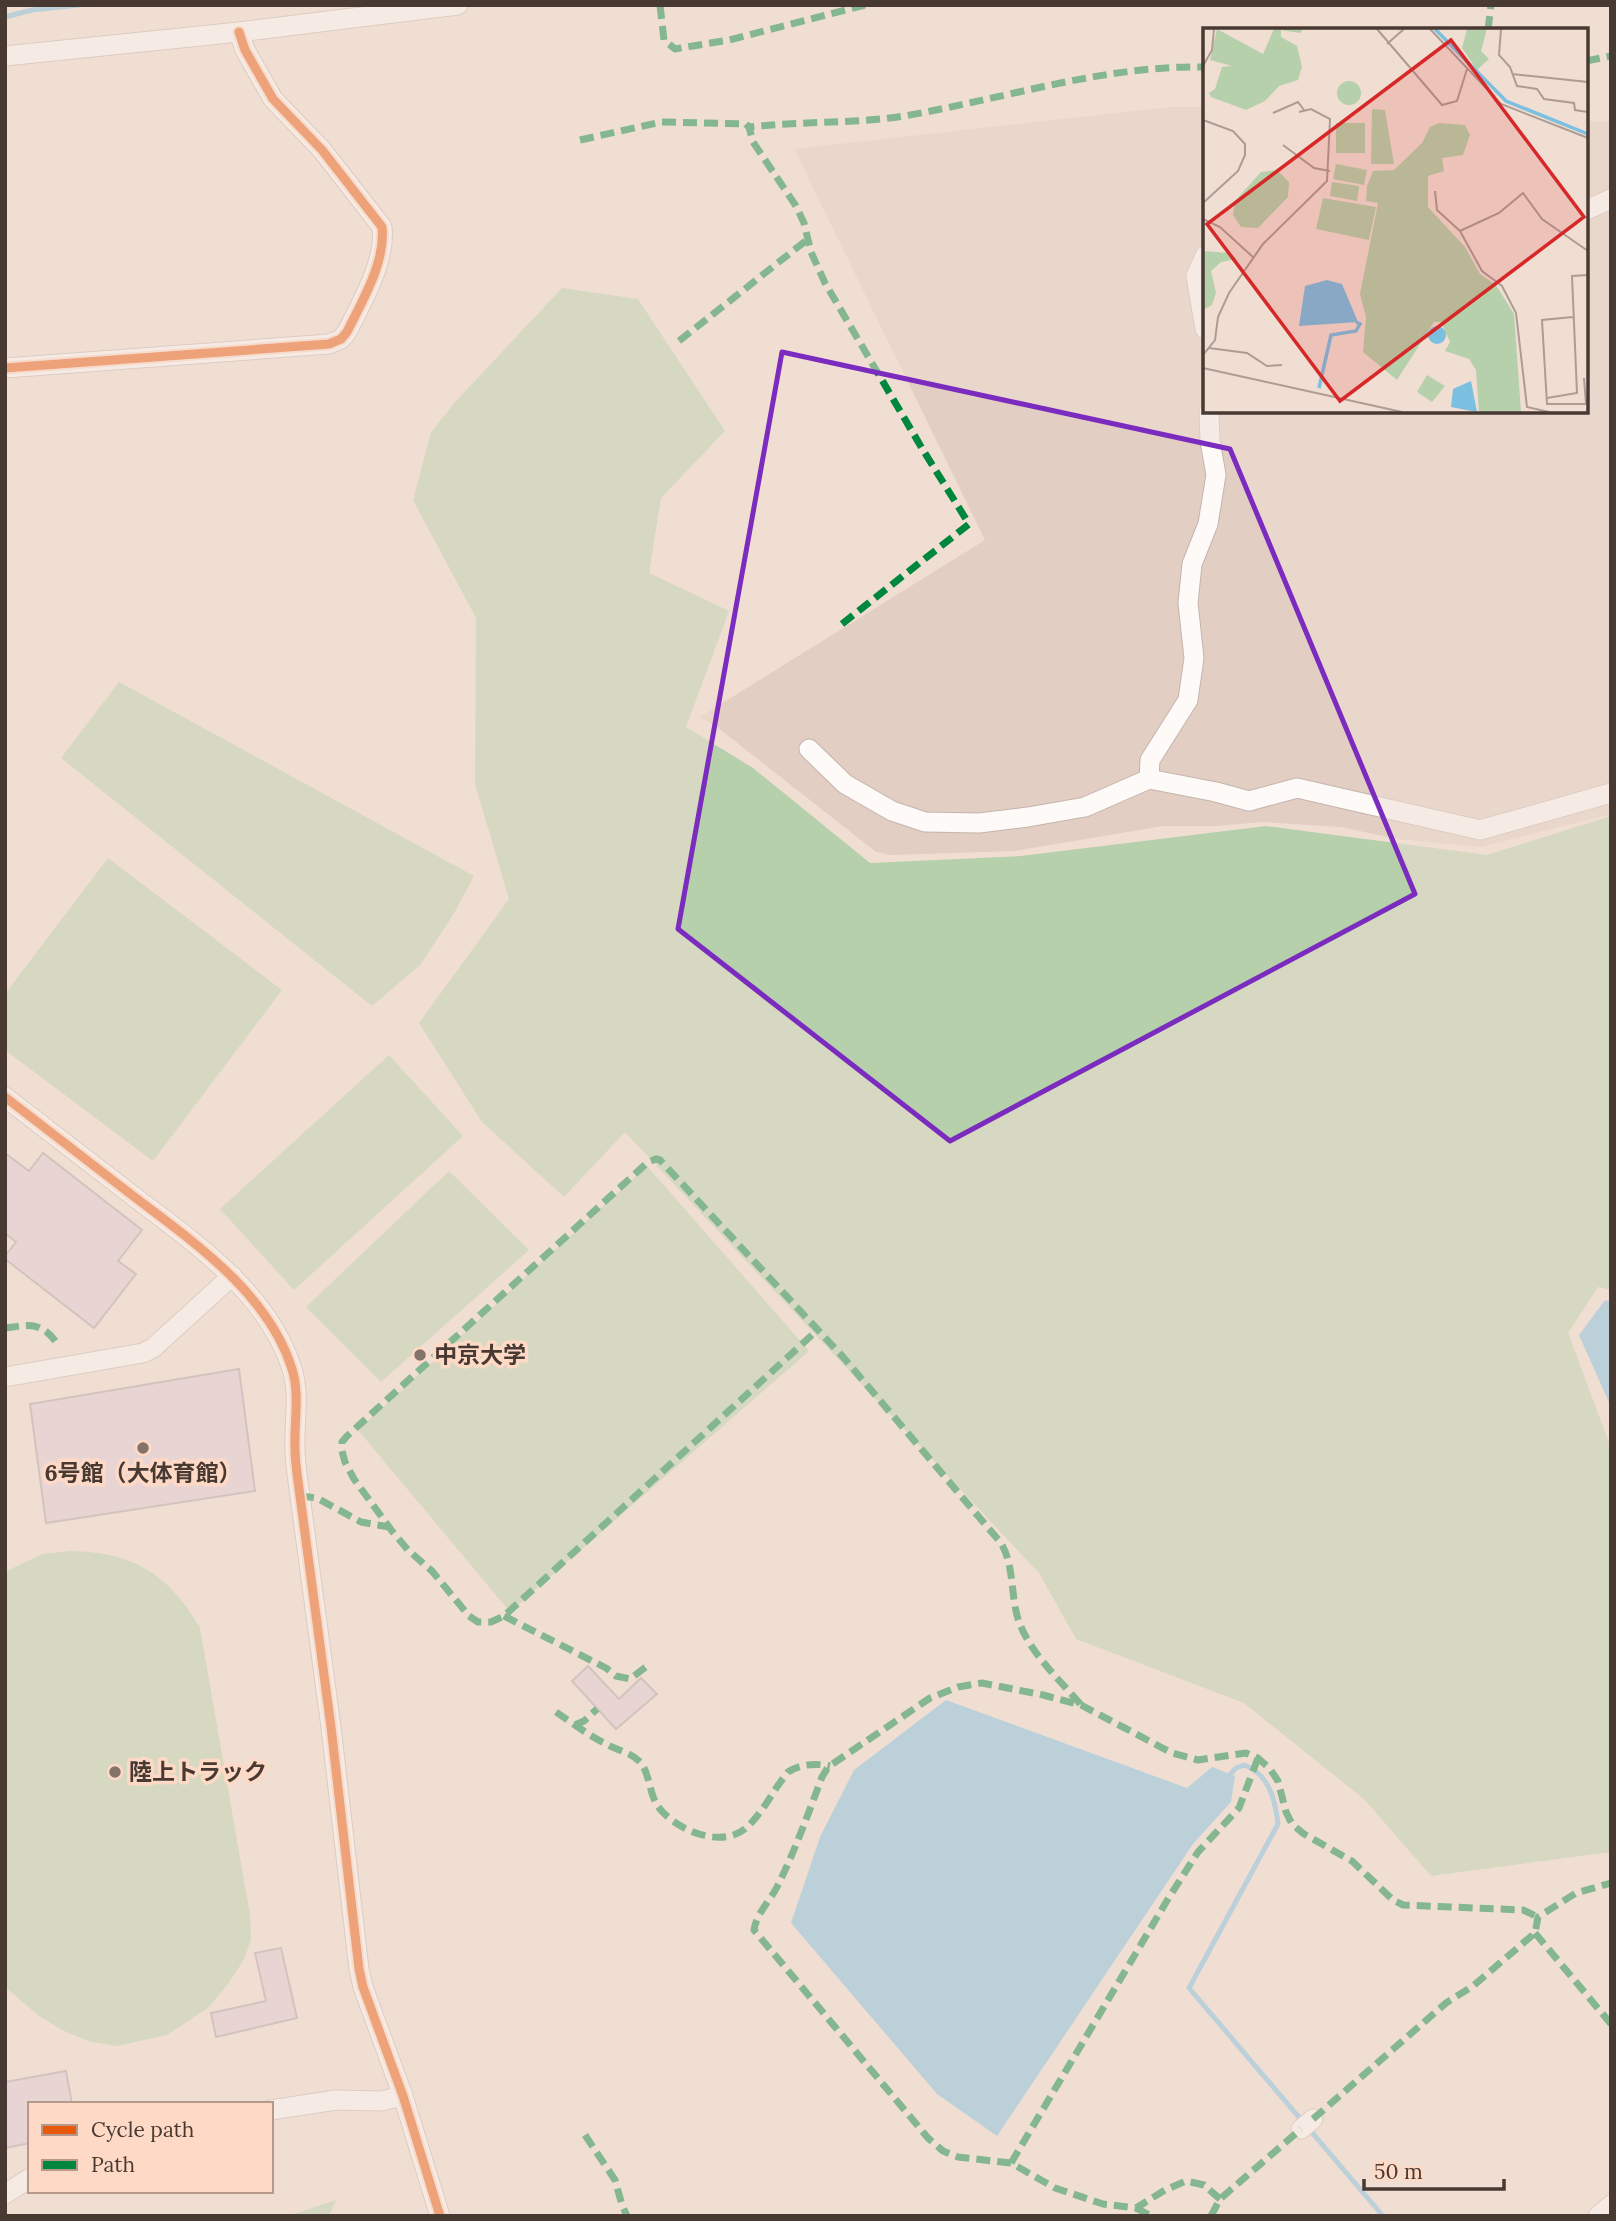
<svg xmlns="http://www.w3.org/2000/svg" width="1616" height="2221" viewBox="0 0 1616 2221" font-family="Lora,'Noto Sans JP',serif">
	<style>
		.industrial { fill: #e3cec3 }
		.green { fill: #b5d0aa }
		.water { fill: #7bbfe1 }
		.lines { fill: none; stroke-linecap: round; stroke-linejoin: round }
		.stream { stroke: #7bbfe1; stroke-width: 5 }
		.building { fill: #ddc9d3; stroke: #b0a3a4; stroke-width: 2 }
		.minor-casing { stroke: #c4b5ad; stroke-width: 21 }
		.minor { stroke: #fdfaf8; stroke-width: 19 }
		.quiet { stroke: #00873e; stroke-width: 7; stroke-dasharray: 14 7; stroke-linecap: butt }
		.cycleway-casing { stroke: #fedac6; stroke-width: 13 }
		.cycleway { stroke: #e8590c; stroke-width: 9 }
		.marked { fill: none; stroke: #7b2cbf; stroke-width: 5; stroke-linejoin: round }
		.poi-dot { fill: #83736a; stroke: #fedac6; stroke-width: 2.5 }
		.labels { text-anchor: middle; stroke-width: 7; stroke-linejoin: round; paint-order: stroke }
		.poi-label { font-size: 23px; font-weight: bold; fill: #483932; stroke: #fedac6; text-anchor: start }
		.inset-river { fill: none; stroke: #7bbfe1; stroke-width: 3.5 }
		.inset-road { fill: none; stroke: #ad9c93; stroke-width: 2 }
		.view { fill: #d62828; fill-opacity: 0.15; stroke: #d62828; stroke-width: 3.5 }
		.inset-edge { fill: none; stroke: #483932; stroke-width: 3.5 }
	</style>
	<rect width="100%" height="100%" fill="#f1ded3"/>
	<!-- industrial -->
	<polygon class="industrial" points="1171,107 1205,107 1205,411 1586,411 1586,121 1611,122 1611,814 1480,847 1397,839 1341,827 1264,822 1215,826 1163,826 1015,851 891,855 876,852 717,727 700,717 985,540 794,149"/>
	<!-- green -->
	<g class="green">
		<polygon points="562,288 638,299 725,431 661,498 649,573 729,611 686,727 753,768 870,863 1021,856 1266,826 1487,855 1611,816 1611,1290 1598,1287 1568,1333 1611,1448 1611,1852 1431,1876 1364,1799 1244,1703 1076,1639 1039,1573 625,1132 564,1197 482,1122 419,1023 509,899 475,784 476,618 413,500 431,432 457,400"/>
		<polygon points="119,682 474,876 453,915 421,964 372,1006 61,758"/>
		<polygon points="108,858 282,990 153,1161 5,1050 5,994"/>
		<polygon points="389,1055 463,1136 294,1290 220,1209"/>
		<polygon points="647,1166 809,1351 510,1612 358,1430"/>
		<polygon points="449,1171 529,1250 381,1382 306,1307"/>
		<path d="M71,1551C134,1552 169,1575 200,1628L250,1915L251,1940L243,1961L228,1984L209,2007L167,2035L117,2046L88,2041L62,2030L39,2016L5,1987V1572L42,1554Z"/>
		<polygon points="336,2200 329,2216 288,2216"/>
	</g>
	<!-- water -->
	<g class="water">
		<polygon points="1605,1300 1611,1302 1611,1407 1579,1335"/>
		<polygon points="946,1700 1187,1788 1212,1767 1235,1776 1231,1802 1193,1844 997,2136 937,2094 791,1923 820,1837 854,1770"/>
	</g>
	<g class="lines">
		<!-- stream -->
		<g class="stream">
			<polyline points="5,17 32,10 79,5"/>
			<path d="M1226,1779L1236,1768L1244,1765C1269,1774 1275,1799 1278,1824L1189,1988L1383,2216"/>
		</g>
	</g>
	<!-- building -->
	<g class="building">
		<polygon points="5,1153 29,1171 43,1153 142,1230 118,1261 136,1274 94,1328 5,1259 5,1256 16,1242 5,1233"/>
		<polygon points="239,1369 255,1491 46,1523 30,1404"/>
		<polygon points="588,1666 619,1699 641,1678 657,1694 616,1729 572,1681"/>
		<polygon points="281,1948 297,2018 216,2037 211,2013 266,2001 255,1953"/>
		<polygon points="66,2071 72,2104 30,2104 30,2143 5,2148 5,2082"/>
	</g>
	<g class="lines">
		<defs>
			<g id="minor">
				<polyline points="5,56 239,32 458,5"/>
				<polyline points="1586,210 1611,199"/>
				<polyline points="1205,256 1196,276 1205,329"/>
				<path d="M5,368L329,344L341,339L347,332C362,301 386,262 382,227L322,150L273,99L245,50L239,32"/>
				<polyline points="809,749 845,784 892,811 925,822 979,823 1028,817 1085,807 1149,779 1150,760 1188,700 1194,658 1188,603 1192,564 1208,524 1216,475 1210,441 1209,411"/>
				<polyline points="1149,779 1216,792 1249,801 1297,788 1480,830 1611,793"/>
				<path d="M5,1097C46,1129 87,1160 128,1192C189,1239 268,1291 292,1369C300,1394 294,1422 295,1448C295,1464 298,1480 300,1496L331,1727L359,1969L363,1987L403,2096L440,2216"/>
				<polyline points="5,1377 143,1353 153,1348 232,1276"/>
				<polyline points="271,2110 336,2100 381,2101 403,2096"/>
				<polyline points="1301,2129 1313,2119"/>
				<polyline points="5,2194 30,2178"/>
				<polyline points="1598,2216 1611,2205"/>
			</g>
		</defs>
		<!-- minor casing -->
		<use href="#minor" class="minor-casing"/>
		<!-- minor -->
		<use href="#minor" class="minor"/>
		<!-- quiet -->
		<g class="quiet">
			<polyline points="660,5 664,40 675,49 729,40 865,5"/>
			<polyline points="1488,30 1491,5"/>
			<polyline points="1586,61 1611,56"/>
			<polyline points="580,140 661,122 746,124 749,127"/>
			<polyline points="679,341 808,239"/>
			<path d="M842,624L969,524L923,450L825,283L811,252L804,223L796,206L753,142L749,127C801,121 852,124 904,116C1004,99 1103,65 1205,67"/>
			<path d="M5,1328C28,1325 41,1321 56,1342"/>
			<path d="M812,1335L504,1616L491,1622H478L469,1616L432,1571L408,1550L392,1531L354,1479L345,1462L342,1451V1442L347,1436L648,1162L656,1159L660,1160L843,1357L1001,1543C1015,1567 1010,1596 1019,1622C1031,1654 1059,1679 1081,1705"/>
			<polyline points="300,1496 317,1498 361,1522 389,1527"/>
			<polyline points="504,1616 606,1668 616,1676 630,1679 651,1663"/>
			<path d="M556,1712C572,1723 588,1735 606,1744C616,1750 630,1752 639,1761C649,1770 649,1792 657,1805C673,1829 721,1850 746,1828C763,1813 773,1790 788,1772C800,1764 816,1763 830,1766"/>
			<polyline points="575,1725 584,1721 597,1709"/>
			<polyline points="1535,1933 1611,2024"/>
			<polyline points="1313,2119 1446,2003 1473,1986 1535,1933 1538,1917 1576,1893 1611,1883"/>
			<polyline points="585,2135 615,2180 622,2205 627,2216"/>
			<polyline points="1011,2163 1168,1899 1198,1852 1239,1808 1258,1758"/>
			<path d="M1220,2199L1204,2185L1186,2181L1165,2190L1136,2208L1103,2204L1055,2188L1011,2163L958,2157L943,2151L928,2138L754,1930C756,1914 770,1901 777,1887C795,1851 808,1814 822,1777L828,1767L930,1698L958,1687L982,1683L1043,1695L1081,1705L1172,1753L1198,1760L1246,1753L1258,1758L1270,1769L1278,1781L1286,1812L1292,1824L1304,1834L1352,1861L1393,1900L1403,1905L1523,1910L1538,1917"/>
			<polyline points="1136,2208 1151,2216"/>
			<polyline points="1211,2216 1220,2199 1301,2129"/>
		</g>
		<defs>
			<g id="cycleway">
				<path d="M5,368L329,344L341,339L347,332C362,301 386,262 382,227L322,150L273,99L245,50L239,32"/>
				<path d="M5,1097C46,1129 87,1160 128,1192C189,1239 268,1291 292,1369C300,1394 294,1422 295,1448C295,1464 298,1480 300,1496L331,1727L359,1969L363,1987L403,2096L440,2216"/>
			</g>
		</defs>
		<!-- cycleway casing -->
		<use href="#cycleway" class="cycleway-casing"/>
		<!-- cycleway -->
		<use href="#cycleway" class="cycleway"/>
	</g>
	<!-- marked area -->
	<path d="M0 0H1616V2221H0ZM782,352L1230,449L1415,894L950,1141L678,929Z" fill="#f1ded3" fill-opacity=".55" fill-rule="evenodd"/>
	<path class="marked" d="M782,352L1230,449L1415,894L950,1141L678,929Z"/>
	<!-- markers -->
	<g class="poi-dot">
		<circle cx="420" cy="1355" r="7"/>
		<circle cx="143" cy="1448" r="7"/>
		<circle cx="115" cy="1772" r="7"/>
	</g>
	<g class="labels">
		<!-- poi labels -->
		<g class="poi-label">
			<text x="434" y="1363">中京大学</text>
			<text x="143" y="1481" text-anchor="middle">6号館（大体育館）</text>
			<text x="129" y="1780">陸上トラック</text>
		</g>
	</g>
	<!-- overview -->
	<g transform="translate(1203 28)">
		<rect width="385" height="385" fill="#f1ded3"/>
		<path d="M14,1L60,26L71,1H100L97,5L78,2V9L94,18L99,39L95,52L76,58L62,73L43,82L8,69L6,65L12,61L19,39L29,38L7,32ZM264,1H284L278,23L286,31L274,42L259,20ZM134 65a12 12 0 1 1 24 0a12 12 0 1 1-24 0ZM169,81L182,82L191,136H168ZM133,95H162V125H133ZM236,95L262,97L267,107L260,127L239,130L241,143L225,148V179L262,219L277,246L293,257L311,286L318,384H276L273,342L266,331L242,323L247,314L238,294H231L194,352L160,324L163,289L157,266L175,175L163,173L164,158L170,143L191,142L219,115L227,99ZM133,136L164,142L161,157L130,151ZM74,142L86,154L85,169L55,200L38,199L30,187L32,173L58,144ZM129,154L156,158L154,173L127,168ZM120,170L173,179L166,212L113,201ZM0,223L26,225L34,231L18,234L8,243L13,265L9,277L0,282ZM224,347L242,358L229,374L214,364Z" fill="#b5d0aa"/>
		<path d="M124,252L139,256L155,294L96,298L102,258ZM225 307a9 9 0 1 1 18 0a9 9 0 1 1-18 0ZM268,353L274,384L248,379L250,361Z" fill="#7bbfe1"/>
		<path class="inset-river" d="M232,1L303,73L385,106M116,360L128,307L153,303L157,296L153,294"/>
		<path class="inset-road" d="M174,1L239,77L254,73L264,41M227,1L298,76L385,110M298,1L296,27L307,39L314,58L334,61L341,71L371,75L372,82L385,84M184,16L201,1M0,38L9,22L11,1M309,46L385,54M70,85L95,74L101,82M0,92L30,103L42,116V127L35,143L0,175M80,117L111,140L127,143M232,163L234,182L257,203L296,185L320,165L339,191L385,223M0,191L17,199L51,230M257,203L279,243L299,258L313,285L324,379L346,384M370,289L339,292L344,376H385M6,320L44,325L64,338L79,337M0,327L12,312L15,289L26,265L60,216L124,153L127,91L108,81L96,84M0,340L199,384M381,350L383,376M344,370L374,365L369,248L385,247"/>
		<path class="view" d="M248,12L381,189L137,373L4,196Z"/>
		<rect width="385" height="385" class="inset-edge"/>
	</g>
	<!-- border -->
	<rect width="1616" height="2221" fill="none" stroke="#483932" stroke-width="14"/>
	<!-- legend -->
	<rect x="28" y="2102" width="245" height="91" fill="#fedac6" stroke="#b59a8b" stroke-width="2"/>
	<rect x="42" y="2125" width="35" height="10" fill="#e8590c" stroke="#b59a8b" stroke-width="2"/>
	<text x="91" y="2137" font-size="21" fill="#483932">Cycle path</text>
	<rect x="42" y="2160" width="35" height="10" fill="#00873e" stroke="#b59a8b" stroke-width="2"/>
	<text x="91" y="2172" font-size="21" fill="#483932">Path</text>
	<!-- scale -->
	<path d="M1364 2179v10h140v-10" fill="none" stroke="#483932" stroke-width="3.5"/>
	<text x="1374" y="2179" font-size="21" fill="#483932" stroke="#fedac6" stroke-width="5" paint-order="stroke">50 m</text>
</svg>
